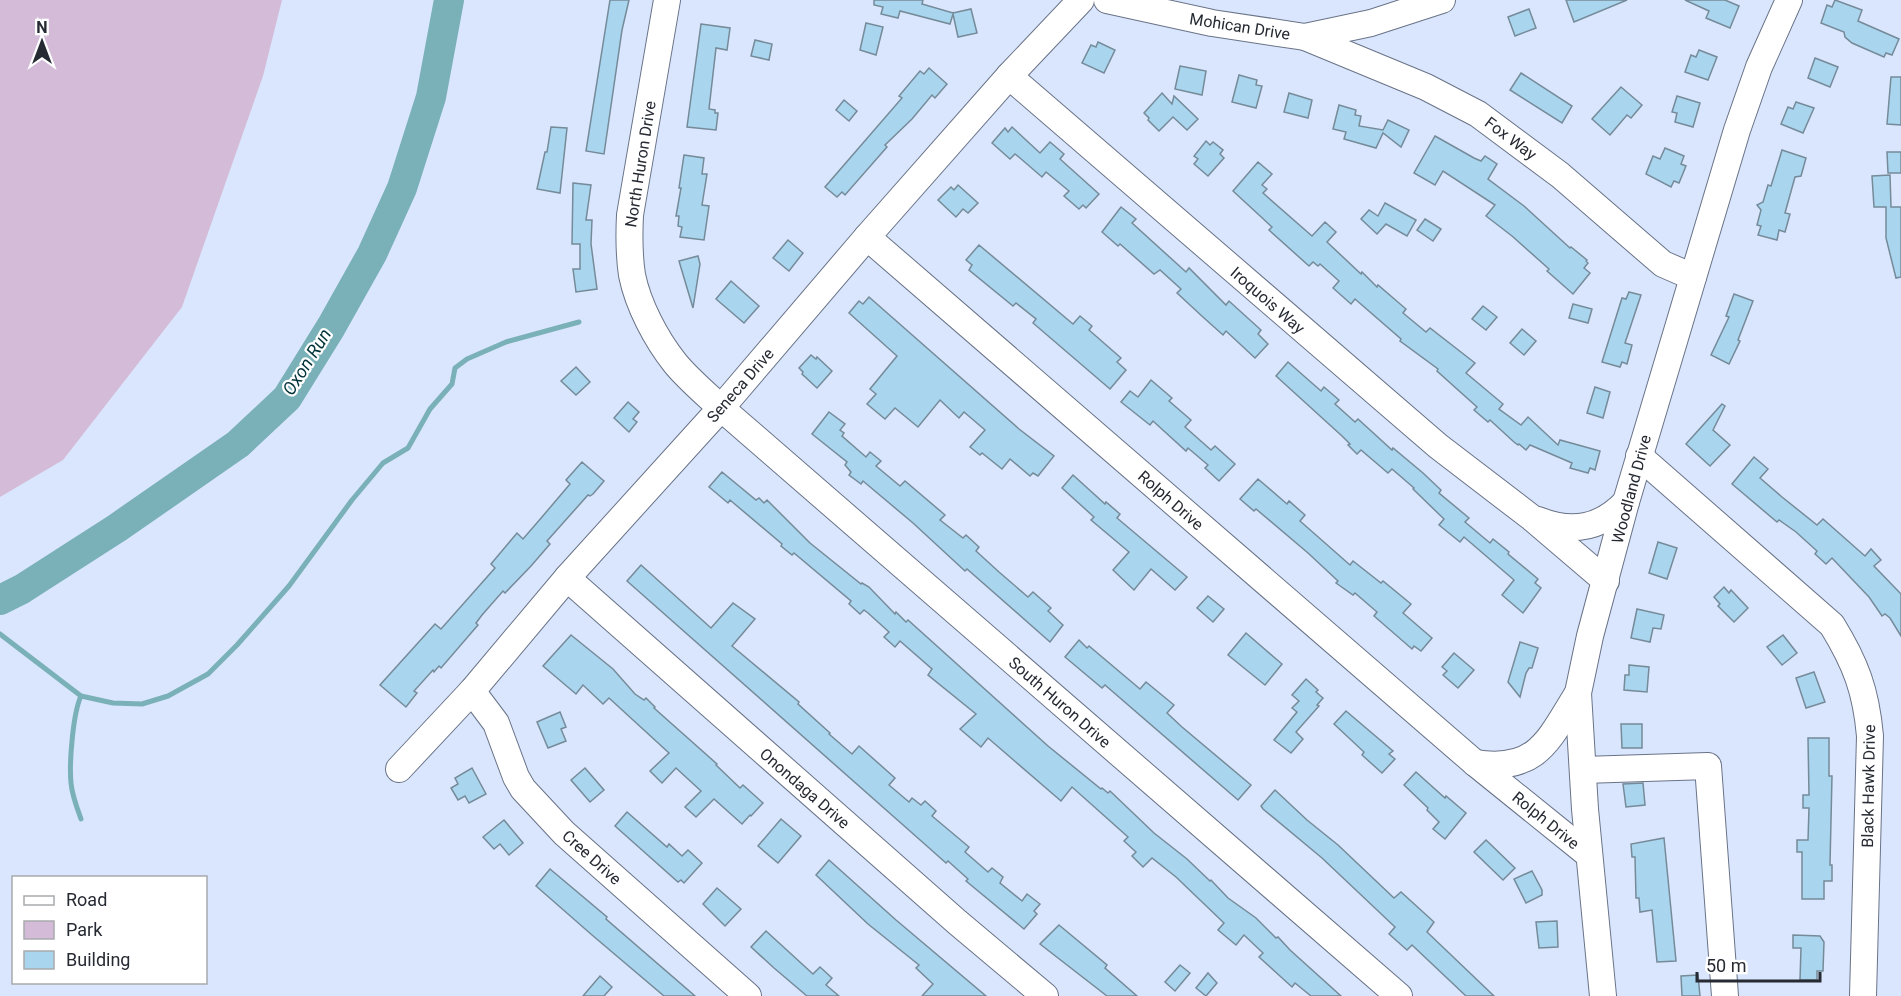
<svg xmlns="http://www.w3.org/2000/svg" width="1901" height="996" viewBox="0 0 1901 996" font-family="Roboto,sans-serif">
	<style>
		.green { fill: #d4bcd8 }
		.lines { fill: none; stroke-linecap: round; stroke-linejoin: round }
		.stream { stroke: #7ab0b8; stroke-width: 5 }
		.river { stroke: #7ab0b8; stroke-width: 30 }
		.building { fill: #aad5ef; stroke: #758b99; stroke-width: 1.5 }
		.minor-casing { stroke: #697387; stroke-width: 28 }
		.minor { stroke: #fff; stroke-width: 26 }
		.labels { text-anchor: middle; stroke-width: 4.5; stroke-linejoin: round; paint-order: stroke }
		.street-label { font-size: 16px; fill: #262a33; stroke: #fff }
		.water-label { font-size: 18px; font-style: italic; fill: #00333a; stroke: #fff }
	</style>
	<rect width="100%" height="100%" fill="#dae6fd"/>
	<!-- green -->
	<polygon class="green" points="0,0 282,0 263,76 182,307 63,460 0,497"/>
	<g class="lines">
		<!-- stream -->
		<g class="stream">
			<polyline points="0,634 81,696 113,703 142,704 168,696 208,674 237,645 289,586 352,500 383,463 408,448 430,409 452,384 455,368 467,359 506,342 579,322"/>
			<path d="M81,819C77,808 72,795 71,783C69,763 73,713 81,696"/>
		</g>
		<!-- river -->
		<polyline class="river" points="0,600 22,589 117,528 238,444 287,398 331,327 372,254 402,188 431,97 449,0"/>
	</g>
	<!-- building -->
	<g class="building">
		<polygon points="610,0 629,0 622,30 604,154 586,151"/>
		<polygon points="874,0 923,0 922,4 953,13 971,9 977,33 958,37 953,14 950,24 900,11 898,18 881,14 883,7 874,5"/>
		<polygon points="1566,0 1627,0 1574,22"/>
		<polygon points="1685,0 1725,0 1739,6 1730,28 1706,18 1709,11"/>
		<polygon points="1835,0 1862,10 1858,21 1899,39 1892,55 1886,53 1884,57 1852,43 1845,37 1844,32 1821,23 1827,5 1832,7"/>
		<polygon points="1529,9 1536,28 1515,36 1508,17"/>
		<polygon points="866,23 883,27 876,55 860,50"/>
		<polygon points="701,24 730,28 727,50 716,48 709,109 715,110 715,113 718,113 716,130 687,127"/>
		<polygon points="755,40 772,44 769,60 751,56"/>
		<polygon points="1098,42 1115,50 1104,73 1082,63 1091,45 1096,47"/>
		<polygon points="1699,50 1717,57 1708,80 1685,72 1691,55 1696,57"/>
		<polygon points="1815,58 1838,67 1830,87 1808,78"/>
		<polygon points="1180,66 1206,71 1202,95 1175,89"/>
		<polygon points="929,68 947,84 935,98 932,95 912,119 885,145 887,147 845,195 842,192 837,197 825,187 902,98 899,96 920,71 924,74"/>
		<polygon points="1521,73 1572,106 1562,123 1510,90"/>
		<polygon points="1239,75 1257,80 1256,85 1262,86 1256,108 1232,102"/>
		<polygon points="1891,77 1901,77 1901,125 1887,124"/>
		<polygon points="1621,87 1642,105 1631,118 1627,115 1610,135 1592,119"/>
		<polygon points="1162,93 1172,104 1174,96 1198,119 1187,130 1173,117 1159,131 1148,120 1149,118 1144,113"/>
		<polygon points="1289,93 1312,100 1308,118 1284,112"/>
		<polygon points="1677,96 1700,103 1693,127 1675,122 1677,113 1672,112"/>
		<polygon points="844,100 857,111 849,121 836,110"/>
		<polygon points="1796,102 1814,108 1803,133 1781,124 1788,107 1793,109"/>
		<polygon points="1339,105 1356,110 1355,115 1361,116 1359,126 1383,130 1388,120 1409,130 1401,147 1383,133 1376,148 1344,139 1346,132 1333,129"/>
		<polygon points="551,127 567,128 560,193 537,189 545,152 547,152"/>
		<polygon points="1012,127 1040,153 1050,142 1064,154 1060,159 1099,194 1086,208 1083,205 1079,209 1064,196 1069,191 1046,172 1042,177 1020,158 1015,154 1010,159 992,143 1005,128 1008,132"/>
		<polygon points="1435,136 1474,158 1481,161 1485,156 1497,164 1488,179 1524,206 1570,248 1571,247 1587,260 1586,261 1588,263 1584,268 1590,273 1573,294 1547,271 1549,269 1512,236 1486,216 1495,205 1443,171 1435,185 1414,173"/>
		<polygon points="1206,141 1210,145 1213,142 1223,150 1220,154 1224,158 1208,176 1194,164 1198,159 1194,156"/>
		<polygon points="1665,148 1684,156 1681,164 1686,166 1679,183 1674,181 1671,187 1646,174 1653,156 1660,159"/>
		<polygon points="1782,150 1806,158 1801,176 1795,177 1785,213 1790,214 1785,232 1779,230 1777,240 1758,235 1761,226 1757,225 1761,210 1757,205 1763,202 1768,185 1771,186"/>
		<polygon points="1887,152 1901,152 1901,173 1888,173"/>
		<polygon points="684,155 704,158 702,174 707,174 702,205 709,206 704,240 680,237 682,227 678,226 679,216 676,216 681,188 679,188"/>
		<polygon points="1258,162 1272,174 1262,185 1267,189 1263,193 1312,236 1325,222 1336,232 1327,242 1361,274 1362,272 1377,287 1378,285 1406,309 1403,313 1426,332 1430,328 1475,363 1466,373 1503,404 1499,409 1521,425 1528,417 1558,445 1560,440 1600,451 1595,470 1590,468 1588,473 1570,468 1572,463 1530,445 1526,450 1519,444 1518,445 1514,442 1490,420 1488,422 1474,410 1477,407 1437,371 1438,369 1400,341 1401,339 1355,299 1351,304 1333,288 1339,281 1320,264 1318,266 1313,262 1309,266 1269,230 1272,227 1233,191"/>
		<polygon points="1890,175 1891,207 1901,207 1901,277 1896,278 1886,238 1886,207 1874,207 1872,176"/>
		<polygon points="573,183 591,185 586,220 592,220 591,244 597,289 576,292 573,269 580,269 580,244 572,244"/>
		<polygon points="958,185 978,203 968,213 963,209 956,217 938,200 951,187 954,190"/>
		<polygon points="1385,203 1416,220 1407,236 1386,224 1377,234 1361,219 1369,210 1378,216"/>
		<polygon points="1121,207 1136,219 1132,223 1186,272 1189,268 1226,305 1229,301 1261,330 1258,334 1268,344 1255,358 1226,331 1223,335 1204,318 1177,293 1181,289 1160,270 1154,274 1120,244 1118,246 1102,232"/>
		<polygon points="1425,219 1441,229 1433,241 1417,230"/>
		<polygon points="788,240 803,253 789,271 773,258"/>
		<polygon points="979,245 1073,324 1080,316 1092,326 1089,330 1121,358 1117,362 1126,370 1110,389 1033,323 1036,319 1016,303 1013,306 969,270 972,265 966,260"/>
		<polygon points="698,256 700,264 693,308 679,261"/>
		<polygon points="731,281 759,306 744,323 716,299"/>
		<polygon points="1629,292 1641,295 1625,343 1632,345 1627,364 1622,362 1620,367 1602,362 1622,298 1626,299"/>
		<polygon points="1734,294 1753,301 1738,340 1740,341 1729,364 1711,355 1729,317 1726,316"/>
		<polygon points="869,297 1019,429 1054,456 1038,476 1033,473 1030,476 1010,459 1002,469 982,453 980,455 970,447 985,430 964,412 959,418 940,400 918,427 895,408 885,419 867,404 876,394 870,389 897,356 849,313 859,301 863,304"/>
		<polygon points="1573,304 1592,309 1588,323 1569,318"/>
		<polygon points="1483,306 1497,317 1486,330 1472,319"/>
		<polygon points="1522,329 1536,341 1524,355 1510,343"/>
		<polygon points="811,355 816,359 817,357 832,371 817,388 802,374 803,372 799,368"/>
		<polygon points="1288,362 1321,391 1324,387 1339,400 1335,404 1355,422 1358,419 1392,450 1393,448 1423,473 1441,490 1439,493 1469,518 1465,522 1490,543 1493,539 1509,552 1508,554 1538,579 1535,583 1541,588 1523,613 1502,595 1514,580 1464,537 1460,542 1439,525 1444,519 1413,489 1414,488 1392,469 1388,473 1361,450 1357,454 1348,445 1350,444 1342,436 1276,376"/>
		<polygon points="576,367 590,382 576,395 561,381"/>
		<polygon points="1151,380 1172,398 1169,401 1191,420 1185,427 1211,450 1215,446 1235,464 1219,481 1205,468 1208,465 1188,448 1186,451 1153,421 1150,425 1121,402 1130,391 1138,397"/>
		<polygon points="1595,387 1610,392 1603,418 1587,413"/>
		<polygon points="628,402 639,412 633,419 637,422 629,432 614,418"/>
		<polygon points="1722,404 1725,406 1713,430 1730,445 1710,466 1686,444"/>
		<polygon points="829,412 845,424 840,430 844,433 842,436 866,457 870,452 881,461 876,466 900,486 905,481 945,515 940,520 963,538 966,535 979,547 976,551 999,572 1028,597 1033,592 1051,608 1048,611 1063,625 1050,642 967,569 965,571 913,523 863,481 861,484 849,475 851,472 845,465 847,462 812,434"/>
		<polygon points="1754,457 1768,469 1760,478 1782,497 1817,525 1823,519 1865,556 1871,549 1881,560 1874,566 1901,594 1901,636 1890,618 1885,614 1882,616 1869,597 1832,558 1826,564 1815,554 1817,551 1796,532 1779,520 1777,522 1732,484"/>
		<polygon points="582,462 604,481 593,494 590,496 588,495 547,541 550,544 531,566 505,593 503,591 482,615 476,623 478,625 441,668 439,666 434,672 433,670 414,691 417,693 406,707 380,685 435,624 441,629 495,568 491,564 517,533 523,539 542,517 570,484 566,480"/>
		<polygon points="722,472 756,500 759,498 764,503 767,500 810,543 861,584 862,583 869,587 895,614 896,612 906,622 908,620 1048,746 1101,789 1102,788 1108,793 1110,791 1154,833 1187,859 1210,881 1211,880 1228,898 1256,918 1276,938 1278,937 1290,950 1341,996 1311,996 1295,983 1292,987 1259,957 1263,953 1244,935 1236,945 1218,930 1224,923 1176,877 1152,858 1143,867 1132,856 1136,852 1124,841 1128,837 1072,787 1061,801 988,738 981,747 960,729 976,714 928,675 932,669 900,641 895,647 884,637 889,632 868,613 864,610 860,614 849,604 851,601 794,553 792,555 781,546 782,544 730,500 728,503 709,487"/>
		<polygon points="1073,475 1105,504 1106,502 1120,514 1117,518 1187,577 1175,590 1151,569 1134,590 1113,570 1129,552 1091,520 1094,517 1062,488"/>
		<polygon points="1258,479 1287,504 1289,501 1305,515 1300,521 1350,565 1353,561 1381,583 1383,581 1411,604 1403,613 1432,638 1421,651 1414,646 1412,649 1374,616 1377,612 1355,593 1353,595 1336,583 1338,581 1308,553 1256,509 1254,511 1240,499"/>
		<polygon points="1658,542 1677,548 1667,579 1649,573"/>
		<polygon points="641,565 711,628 733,603 755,619 732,646 799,702 798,704 830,733 829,734 852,754 859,746 895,778 889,785 909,802 912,798 921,805 925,801 936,811 932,816 969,847 965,852 988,872 992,868 1003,877 1000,883 1022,901 1027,894 1040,904 1034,911 1037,914 1024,929 966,881 968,879 948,861 946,863 928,847 627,581"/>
		<polygon points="1724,587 1729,593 1731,590 1748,608 1734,622 1718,606 1720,604 1714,597"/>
		<polygon points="1208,596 1224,609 1213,622 1197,608"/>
		<polygon points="1637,609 1664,615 1661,629 1653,628 1650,642 1631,638"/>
		<polygon points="1246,633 1282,664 1265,685 1228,655"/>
		<polygon points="571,635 613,669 635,694 644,700 646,698 655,707 654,708 717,764 716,765 740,788 743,785 763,803 751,816 750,815 742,824 714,799 696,817 685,807 701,791 676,768 662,783 650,771 669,753 609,698 603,704 583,685 576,694 543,666"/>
		<polygon points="1783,635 1797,653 1782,665 1767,647"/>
		<polygon points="1079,640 1087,648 1089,646 1140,689 1146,682 1174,705 1167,713 1182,727 1251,785 1238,800 1105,685 1102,688 1065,657"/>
		<polygon points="1520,642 1538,648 1532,668 1529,668 1526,673 1520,697 1508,682"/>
		<polygon points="1454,653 1474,670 1458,688 1443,675 1447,671 1442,667"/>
		<polygon points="1629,665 1649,667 1647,692 1624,690 1625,675 1629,675"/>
		<polygon points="1814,672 1825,702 1806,708 1796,678"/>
		<polygon points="1306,679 1318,690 1316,692 1323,698 1317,705 1319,706 1296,732 1303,739 1291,753 1274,740 1297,712 1292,708 1299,701 1292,695"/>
		<polygon points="1346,711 1393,751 1389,754 1395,759 1382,773 1362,755 1364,752 1334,724"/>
		<polygon points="560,712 566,727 561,729 566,741 548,748 537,722"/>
		<polygon points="1621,724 1642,724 1642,748 1622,748"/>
		<polygon points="1808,738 1829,738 1829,776 1832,776 1830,865 1832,865 1832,881 1824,881 1824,899 1802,899 1802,852 1797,852 1797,840 1808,840 1809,808 1803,808 1803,795 1809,795"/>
		<polygon points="472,768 486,794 469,803 465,796 458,800 451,788 458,784 455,778"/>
		<polygon points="585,768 604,790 590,802 571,780"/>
		<polygon points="1416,772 1445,798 1446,796 1466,813 1445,839 1433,829 1439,822 1427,810 1428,808 1404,785"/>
		<polygon points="1643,783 1645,805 1626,807 1623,784"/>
		<polygon points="1275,790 1307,820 1338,845 1394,898 1401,892 1434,922 1427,932 1494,996 1466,996 1412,945 1407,950 1389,934 1395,927 1322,858 1263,809 1261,806"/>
		<polygon points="627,812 667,847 669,844 682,856 688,850 702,863 684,883 681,880 678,882 615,826"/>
		<polygon points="781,819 801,836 778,863 758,846"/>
		<polygon points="504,820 523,843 509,855 500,844 494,849 483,837"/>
		<polygon points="1664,838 1676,961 1657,962 1652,910 1640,912 1639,898 1636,898 1635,857 1632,857 1631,844"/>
		<polygon points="1486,840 1515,868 1503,880 1474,852"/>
		<polygon points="829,860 896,920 986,996 922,996 933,984 916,968 919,965 868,924 816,875"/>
		<polygon points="550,869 607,917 606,919 695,996 664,996 592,935 536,886"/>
		<polygon points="1532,871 1542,890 1542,895 1526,903 1514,879"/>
		<polygon points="717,888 741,909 725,926 703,904"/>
		<polygon points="1557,921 1558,947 1539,948 1536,922"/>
		<polygon points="1059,925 1107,965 1105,968 1137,996 1107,996 1040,944"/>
		<polygon points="766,931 813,974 820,967 832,978 826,985 839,996 807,996 774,968 751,947"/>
		<polygon points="1793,935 1820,936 1824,942 1823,971 1817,971 1817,980 1800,980 1801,948 1793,948"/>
		<polygon points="1180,965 1190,973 1175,991 1165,982"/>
		<polygon points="1208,973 1217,983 1206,996 1196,988"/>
		<polygon points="1698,975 1700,996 1682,996 1681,976"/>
		<polygon points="600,976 612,987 604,996 583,996"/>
	</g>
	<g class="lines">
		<defs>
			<g id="minor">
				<path d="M667,0L630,215C629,235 629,255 632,275C638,305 656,339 675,363C688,379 706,394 721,408L1399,996"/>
				<polyline points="1107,0 1212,23 1305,37 1371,23 1442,0"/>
				<polyline points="1305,37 1426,87 1478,114 1560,175 1663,264 1693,277"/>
				<polyline points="1009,76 1438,446 1532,518 1606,581"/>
				<polyline points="867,237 1475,763 1589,855"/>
				<path d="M1639,456L1832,625C1856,664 1866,691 1870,736L1863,996"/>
				<path d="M1538,520C1573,534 1601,528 1626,502"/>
				<polyline points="567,578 957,922 1045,996"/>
				<polyline points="472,691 496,723 516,777 523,789 564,833 748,996"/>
				<path d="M1475,763C1538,773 1549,739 1578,693"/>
				<polyline points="399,769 472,691 567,578 721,408 867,237 1009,76 1081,0"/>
				<polyline points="1583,770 1708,766 1725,996"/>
				<polyline points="1603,996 1585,809 1578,693 1590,636 1626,502 1737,130 1759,67 1789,0"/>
			</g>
		</defs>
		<!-- minor casing -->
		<use href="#minor" class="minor-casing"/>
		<!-- minor -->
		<use href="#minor" class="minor"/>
	</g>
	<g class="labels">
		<!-- street labels -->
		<g class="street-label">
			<text transform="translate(1240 26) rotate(9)" y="6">Mohican Drive</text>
			<text transform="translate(1511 138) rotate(37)" y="6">Fox Way</text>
			<text transform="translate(640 164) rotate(-81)" y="6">North Huron Drive</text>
			<text transform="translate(1268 300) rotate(41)" y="6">Iroquois Way</text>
			<text transform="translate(740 385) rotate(-49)" y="6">Seneca Drive</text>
			<text transform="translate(1631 489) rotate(-75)" y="6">Woodland Drive</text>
			<text transform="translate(1171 500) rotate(41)" y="6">Rolph Drive</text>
			<text transform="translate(1060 702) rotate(41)" y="6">South Huron Drive</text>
			<text transform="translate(1868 786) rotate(-89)" y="6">Black Hawk Drive</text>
			<text transform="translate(805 788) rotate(41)" y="6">Onondaga Drive</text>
			<text transform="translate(1546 820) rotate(39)" y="6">Rolph Drive</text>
			<text transform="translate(592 857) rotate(42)" y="6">Cree Drive</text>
		</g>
		<!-- water labels -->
		<g class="water-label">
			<text transform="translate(307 362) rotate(-58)" y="6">Oxon Run</text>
		</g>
	</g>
	<!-- legend -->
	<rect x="12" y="876" width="195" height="108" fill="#ffffff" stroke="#a8aaad" stroke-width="1.5"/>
	<rect x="24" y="896" width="30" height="9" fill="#ffffff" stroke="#a8aaad" stroke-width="1.5"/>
	<text x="66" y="906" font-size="18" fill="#262a33">Road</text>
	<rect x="24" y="921" width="30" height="18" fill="#d4bcd8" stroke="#a8aaad" stroke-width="1.5"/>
	<text x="66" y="936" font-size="18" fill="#262a33">Park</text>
	<rect x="24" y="951" width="30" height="18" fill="#aad5ef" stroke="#a8aaad" stroke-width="1.5"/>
	<text x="66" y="966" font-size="18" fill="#262a33">Building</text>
	<!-- north arrow -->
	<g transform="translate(42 42)" stroke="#ffffff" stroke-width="4.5" paint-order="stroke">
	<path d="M0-4.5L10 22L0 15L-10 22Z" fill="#262a33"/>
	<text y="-9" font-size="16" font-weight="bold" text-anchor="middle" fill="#262a33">N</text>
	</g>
	<!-- scale -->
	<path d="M1697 972v9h123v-9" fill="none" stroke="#262a33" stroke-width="3"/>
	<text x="1706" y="972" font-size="18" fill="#262a33" stroke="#ffffff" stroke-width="4.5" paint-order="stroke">50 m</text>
</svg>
